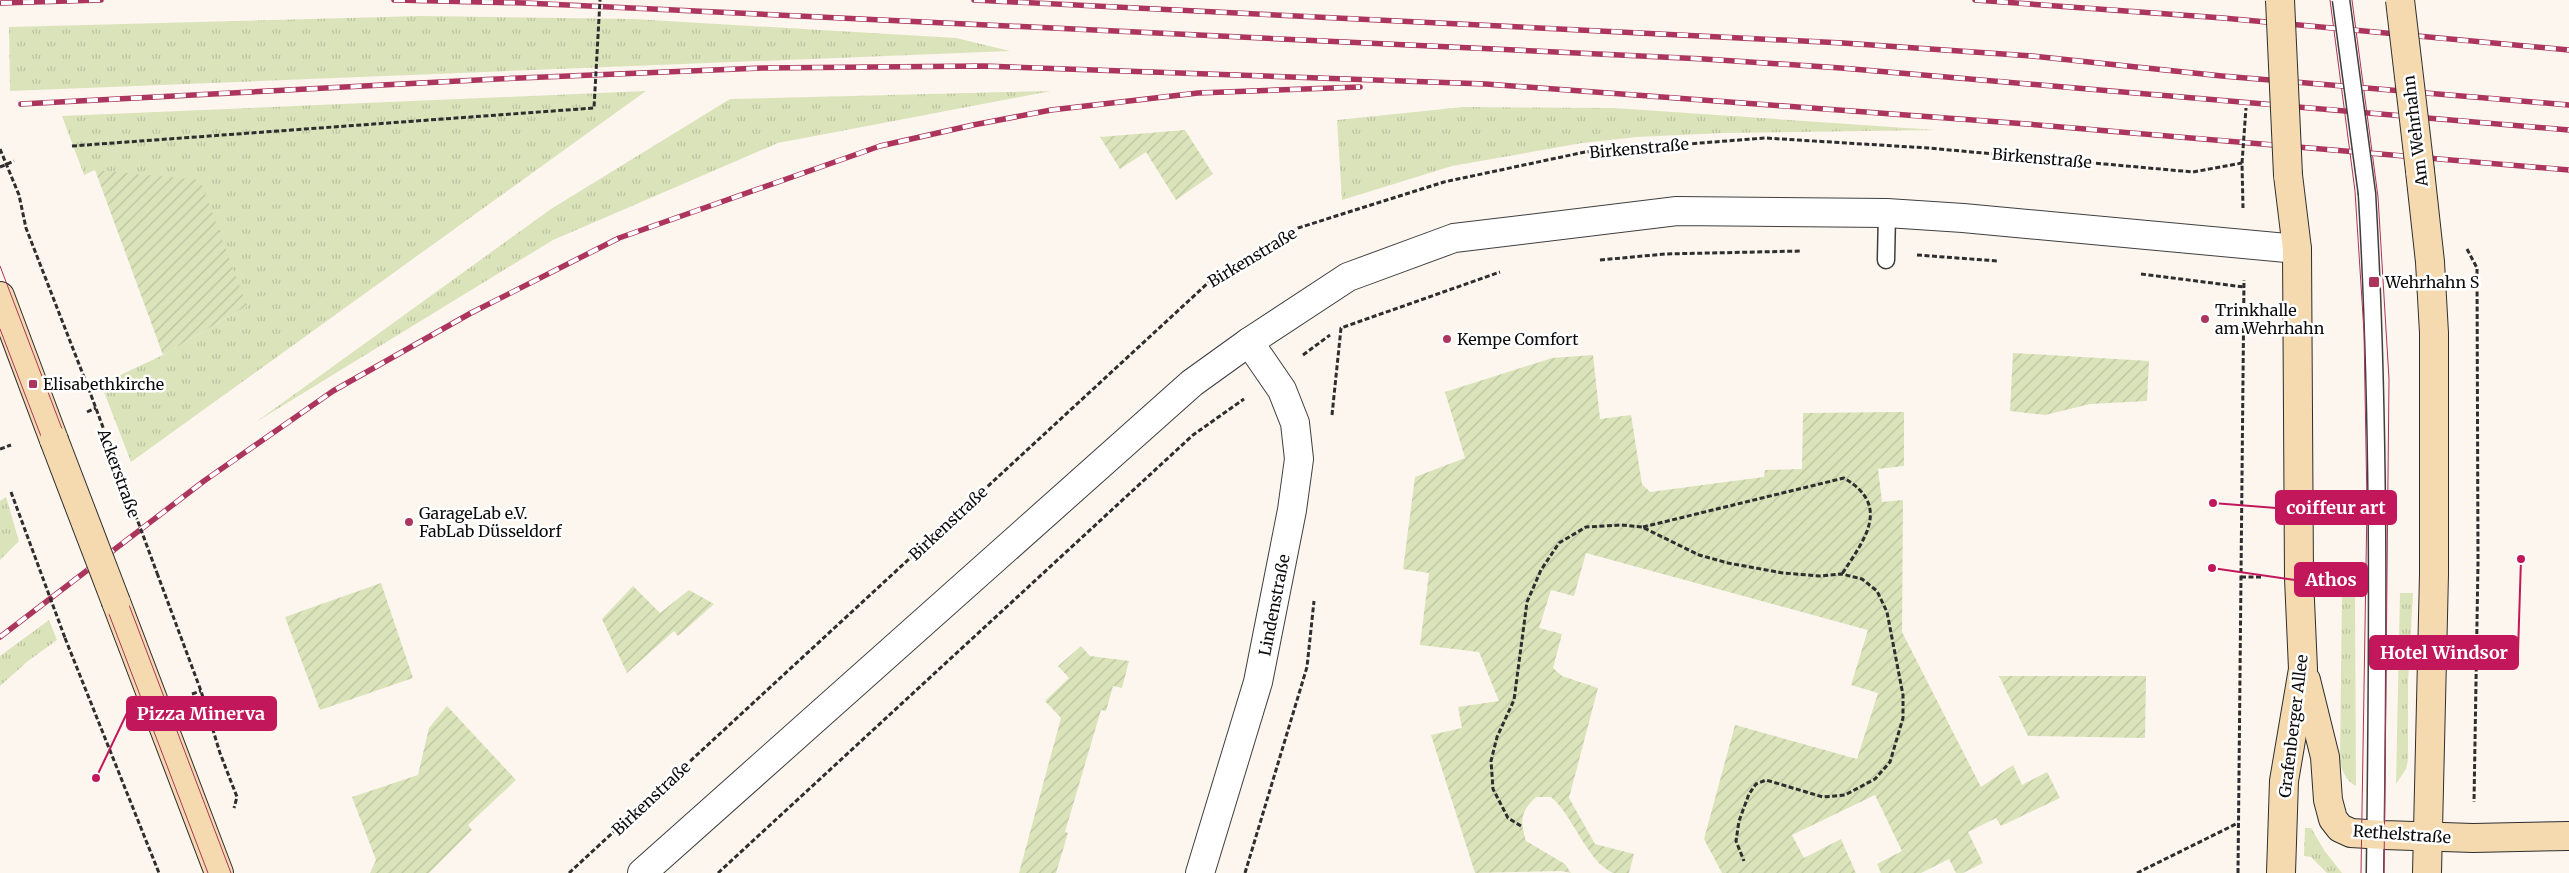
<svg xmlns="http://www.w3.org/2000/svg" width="2569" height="873" viewBox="0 0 2569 873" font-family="Merriweather,serif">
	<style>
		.grass { fill: url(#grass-tufts) }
		.garden { fill: url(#garden-furrows) }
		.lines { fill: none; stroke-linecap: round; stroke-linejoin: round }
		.lane-casing { stroke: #3f3f3f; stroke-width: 19 }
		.street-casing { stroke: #3f3f3f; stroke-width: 30 }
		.secondary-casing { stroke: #2e2e2e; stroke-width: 30 }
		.path { stroke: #2e2e2e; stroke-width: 3; stroke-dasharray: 5 2.5; stroke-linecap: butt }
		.lane { stroke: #fff; stroke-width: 16 }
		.street { stroke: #fff; stroke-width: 28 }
		.secondary { stroke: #f5dab0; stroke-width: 28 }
		.tram { stroke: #ab355d; stroke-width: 1 }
		.rail-casing { stroke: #ab355d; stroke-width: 5.5 }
		.rail { stroke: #fff; stroke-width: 4; stroke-dasharray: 11; stroke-linecap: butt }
		.lane-bridge-casing { stroke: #3f3f3f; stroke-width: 19; stroke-linecap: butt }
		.secondary-bridge-casing { stroke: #2e2e2e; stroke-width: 30; stroke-linecap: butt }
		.path-bridge { stroke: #2e2e2e; stroke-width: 3; stroke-dasharray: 5 2.5; stroke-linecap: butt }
		.lane-bridge { stroke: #fff; stroke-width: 16 }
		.secondary-bridge { stroke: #f5dab0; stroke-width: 28 }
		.poi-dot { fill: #ab355d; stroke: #fff; stroke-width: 2 }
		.labels { text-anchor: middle; stroke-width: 5; stroke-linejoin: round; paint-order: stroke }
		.street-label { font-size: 16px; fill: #0c0c0c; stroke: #fff }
		.poi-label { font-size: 16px; fill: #0c0c0c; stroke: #fff; text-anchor: start }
		.leader { fill: none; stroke: #c2185b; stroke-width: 2 }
		.callout-dot { fill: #c2185b; stroke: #fff; stroke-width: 2 }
		.callout { fill: #c2185b; stroke: #c2185b; stroke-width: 2 }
		.callout-label { font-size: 18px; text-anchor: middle; font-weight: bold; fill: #fff }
	</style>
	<defs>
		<pattern id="grass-tufts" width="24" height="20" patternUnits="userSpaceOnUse" patternTransform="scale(1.25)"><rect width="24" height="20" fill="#dbe3bb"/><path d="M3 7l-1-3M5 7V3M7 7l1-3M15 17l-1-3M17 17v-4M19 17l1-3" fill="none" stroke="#bbc2a0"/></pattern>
		<pattern id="garden-furrows" width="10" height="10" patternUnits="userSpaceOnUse" patternTransform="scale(1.25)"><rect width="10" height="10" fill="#dbe3bb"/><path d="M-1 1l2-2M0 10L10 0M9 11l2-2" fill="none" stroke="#bbc2a0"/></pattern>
	</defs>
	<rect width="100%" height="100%" fill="#fdf6ee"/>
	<!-- grass -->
	<g class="grass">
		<polygon points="421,16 633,19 956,38 1010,51 10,91 9,27"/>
		<polygon points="646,91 131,462 101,384 163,355 247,306 95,170 84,175 62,116"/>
		<polygon points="1051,91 778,143 553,240 256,422 551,209 730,99"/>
		<polygon points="1463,107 1614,108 1936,130 1723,133 1637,137 1582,143 1452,166 1342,200 1337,120"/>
		<polygon points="6,497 19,541 0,560 0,501"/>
		<path d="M2342,591H2355L2356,786C2345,780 2343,773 2340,761Z"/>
		<polygon points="2400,593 2413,593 2408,682 2408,760 2406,769 2396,784"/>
		<polygon points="49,620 57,640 28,661 0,686 0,656"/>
		<polygon points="2305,828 2311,828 2324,850 2342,873 2327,873 2311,857 2304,856"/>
	</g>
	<!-- garden -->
	<g class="garden">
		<polygon points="1185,130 1213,174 1176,200 1146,152 1120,169 1100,137"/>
		<polygon points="95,170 200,180 247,306 163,355"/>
		<polygon points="2013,353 2149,361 2147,401 2090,404 2045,415 2010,411"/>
		<path d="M1593,355L1600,419L1631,415L1642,484L1650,492L1764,477L1765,470L1802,469L1803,413L1904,412V466L1878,469L1882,502L1903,500L1902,632L1981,787L2013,765L2022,785L2047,772L2060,798L2001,826L1996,818L1968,832L1983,863L1963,873H1956L1949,859L1921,873H1881L1877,864L1902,851L1875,795L1792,835L1804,858L1841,839L1856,873H1722L1704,839L1735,725L1857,759L1878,693L1851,685L1868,630L1586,553L1574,596L1551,590L1539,628L1562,634L1553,668L1562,676L1598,688L1569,798L1595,844L1634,854L1629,873C1625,873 1617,873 1613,873C1587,862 1573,815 1551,797H1536C1520,812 1520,821 1526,841L1565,864L1571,873L1561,871L1475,873L1431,735L1462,728L1458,707L1499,701L1479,652L1420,645L1429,573L1403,569L1415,477L1465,458L1445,392L1552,358Z"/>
		<polygon points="381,583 413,678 320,710 285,617"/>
		<polygon points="633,586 660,613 689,590 714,604 678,636 674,631 627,673 602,619"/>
		<polygon points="1081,646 1090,656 1129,661 1122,688 1113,686 1106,711 1101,710 1065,832 1068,833 1056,873 1019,873 1061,718 1045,701 1069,678 1058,666"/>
		<polygon points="1999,676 2146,676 2145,738 2028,736"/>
		<polygon points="447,706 516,780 468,825 472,830 429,873 370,873 376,860 352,797 418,775 429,728"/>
	</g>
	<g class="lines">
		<defs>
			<g id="lane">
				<path d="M2367,194C2380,420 2378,647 2375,873"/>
				<polyline points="1886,260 1887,213"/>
			</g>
			<g id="street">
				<polyline points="642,873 1192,383 1249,342 1348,277 1454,238 1677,211 1887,213 1963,218 2297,249"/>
				<polyline points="1200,873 1258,682 1292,510 1299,459 1295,423 1282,390 1249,342"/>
			</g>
			<g id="secondary">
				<polyline points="2420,171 2430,262 2434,333 2434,574 2427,873"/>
				<polyline points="0,296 54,440"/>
				<polyline points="116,602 219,873"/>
				<polyline points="2306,680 2325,757 2328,800 2333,819 2340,828 2351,833 2384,835 2473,838 2569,836"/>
				<polyline points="2281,873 2284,781 2303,669 2299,578 2297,249 2288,175"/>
			</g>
		</defs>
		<!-- lane casing -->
		<use href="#lane" class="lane-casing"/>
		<!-- street casing -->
		<use href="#street" class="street-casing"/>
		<!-- secondary casing -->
		<use href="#secondary" class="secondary-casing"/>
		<!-- path -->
		<g class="path">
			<polyline points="0,149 19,195 26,228 91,395"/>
			<polyline points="0,167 14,161"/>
			<polyline points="2467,249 2477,268 2478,563 2474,802"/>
			<polyline points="1917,255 1998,261"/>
			<polyline points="1600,260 1665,254 1801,251"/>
			<polyline points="2141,274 2244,287"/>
			<polyline points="1303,355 1330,335"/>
			<polyline points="87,412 96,408"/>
			<polyline points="1332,415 1341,328 1500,272"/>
			<polyline points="0,449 11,445"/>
			<path d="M1643,527L1844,478C1892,506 1864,540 1842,574"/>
			<polyline points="157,573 201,691 220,753 237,797 234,808"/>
			<polyline points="2241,577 2263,577"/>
			<polyline points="2334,578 2348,579"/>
			<polyline points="65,638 159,873"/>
			<polyline points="192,694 201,691"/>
			<polyline points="1521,826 1508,818 1493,789 1491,761 1497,737 1514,700 1527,602 1541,570 1559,543 1586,527 1621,525 1642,527 1699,555 1728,563 1783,573 1820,576 1842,574 1862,579 1877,591 1887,612 1903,695 1903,718 1890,762 1875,779 1845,795 1823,797 1766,780 1756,784 1749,794 1739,821 1736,841 1744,861"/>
			<polyline points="569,873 1209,282 1298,228 1444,182 1585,152 1765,138 1928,148 2193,172 2242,163 2243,208"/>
			<polyline points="718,873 1193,435 1244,399"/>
			<polyline points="1245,873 1307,667 1314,601"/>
			<polyline points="2137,873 2238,823"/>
			<polyline points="2238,873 2244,280"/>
		</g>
		<!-- lane -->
		<use href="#lane" class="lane"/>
		<!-- street -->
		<use href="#street" class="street"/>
		<!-- secondary -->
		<use href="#secondary" class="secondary"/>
		<!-- tram -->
		<g class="tram">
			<polyline points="2330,0 2355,191 2364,332 2367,505 2361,873"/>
			<polyline points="2352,0 2378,197 2389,379 2384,873"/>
			<polyline points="0,266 231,873"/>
			<polyline points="0,329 208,873"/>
		</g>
		<defs>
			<g id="rail">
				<polyline points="394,0 525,3 1704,59 1841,68 2569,130"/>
				<polyline points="974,0 1843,43 2032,56 2222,76 2569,105"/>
				<polyline points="1975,0 2223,18 2569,50"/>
				<polyline points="1,3 101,0"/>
				<polyline points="21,104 497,79 762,68 984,66 1486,84 2027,124 2569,170"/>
				<polyline points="0,637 204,481 333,391 471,313 619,238 880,146 973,125 1051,110 1198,93 1360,87"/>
			</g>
		</defs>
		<!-- rail casing -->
		<use href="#rail" class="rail-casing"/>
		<!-- rail -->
		<use href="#rail" class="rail"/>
		<defs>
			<polyline id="lane-bridge" points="2341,0 2367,194"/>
			<g id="secondary-bridge">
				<polyline points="2280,0 2288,175"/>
				<polyline points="2400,0 2420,171"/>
				<polyline points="54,440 116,602"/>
			</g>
		</defs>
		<!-- lane-bridge casing -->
		<use href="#lane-bridge" class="lane-bridge-casing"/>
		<!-- secondary-bridge casing -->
		<use href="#secondary-bridge" class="secondary-bridge-casing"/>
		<!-- path-bridge -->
		<g class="path-bridge">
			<polyline points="72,146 594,108 600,0"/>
			<polyline points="2242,163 2246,108"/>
			<polyline points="91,395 157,573"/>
			<polyline points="11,492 65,638"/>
		</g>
		<!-- lane-bridge -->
		<use href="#lane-bridge" class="lane-bridge"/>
		<!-- secondary-bridge -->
		<use href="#secondary-bridge" class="secondary-bridge"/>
	</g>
	<!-- markers -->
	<g class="poi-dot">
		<rect x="2368" y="276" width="12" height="12" rx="2.5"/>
		<circle cx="2205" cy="319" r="5"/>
		<circle cx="1447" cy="339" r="5"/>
		<rect x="28" y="379" width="10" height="10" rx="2.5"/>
		<circle cx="409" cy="522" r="5"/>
	</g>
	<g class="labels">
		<!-- street labels -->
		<g class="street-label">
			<text transform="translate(2415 131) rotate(-97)" y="6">Am Wehrhahn</text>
			<text transform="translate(1639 148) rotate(-5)" y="6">Birkenstraße</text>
			<text transform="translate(2042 158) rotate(5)" y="6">Birkenstraße</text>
			<text transform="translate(1252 257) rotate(-31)" y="6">Birkenstraße</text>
			<text transform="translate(119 473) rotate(70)" y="6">Ackerstraße</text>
			<text transform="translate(948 523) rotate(-43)" y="6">Birkenstraße</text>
			<text transform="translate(1274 605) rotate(-79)" y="6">Lindenstraße</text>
			<text transform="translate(2293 726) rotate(-83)" y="6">Grafenberger Allee</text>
			<text transform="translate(651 798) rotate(-43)" y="6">Birkenstraße</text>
			<text transform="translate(2402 834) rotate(4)" y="6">Rethelstraße</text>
		</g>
		<!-- poi labels -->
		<g class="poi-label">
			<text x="2385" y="288">Wehrhahn S</text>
			<text x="2215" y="316">Trinkhalle<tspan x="2215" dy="18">am Wehrhahn</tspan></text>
			<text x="1457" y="345">Kempe Comfort</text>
			<text x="43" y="390">Elisabethkirche</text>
			<text x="419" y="519">GarageLab e.V.<tspan x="419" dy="18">FabLab Düsseldorf</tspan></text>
		</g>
	</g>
	<!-- callouts -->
	<path class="leader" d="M2213 503L2276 508M2212 568L2295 580M2521 559L2518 652M96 778L127 713"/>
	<g class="callout-dot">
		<circle cx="2213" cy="503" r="5"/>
		<circle cx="2212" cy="568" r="5"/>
		<circle cx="2521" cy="559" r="5"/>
		<circle cx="96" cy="778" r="5"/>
	</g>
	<g class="callout">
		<rect x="2276" y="491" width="120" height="33" rx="5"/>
		<rect x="2295" y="563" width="72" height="33" rx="5"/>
		<rect x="2370" y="636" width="148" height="33" rx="5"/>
		<rect x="127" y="697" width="149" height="33" rx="5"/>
	</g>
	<g class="callout-label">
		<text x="2336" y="514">coiffeur art</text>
		<text x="2331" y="586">Athos</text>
		<text x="2444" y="659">Hotel Windsor</text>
		<text x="201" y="720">Pizza Minerva</text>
	</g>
</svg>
